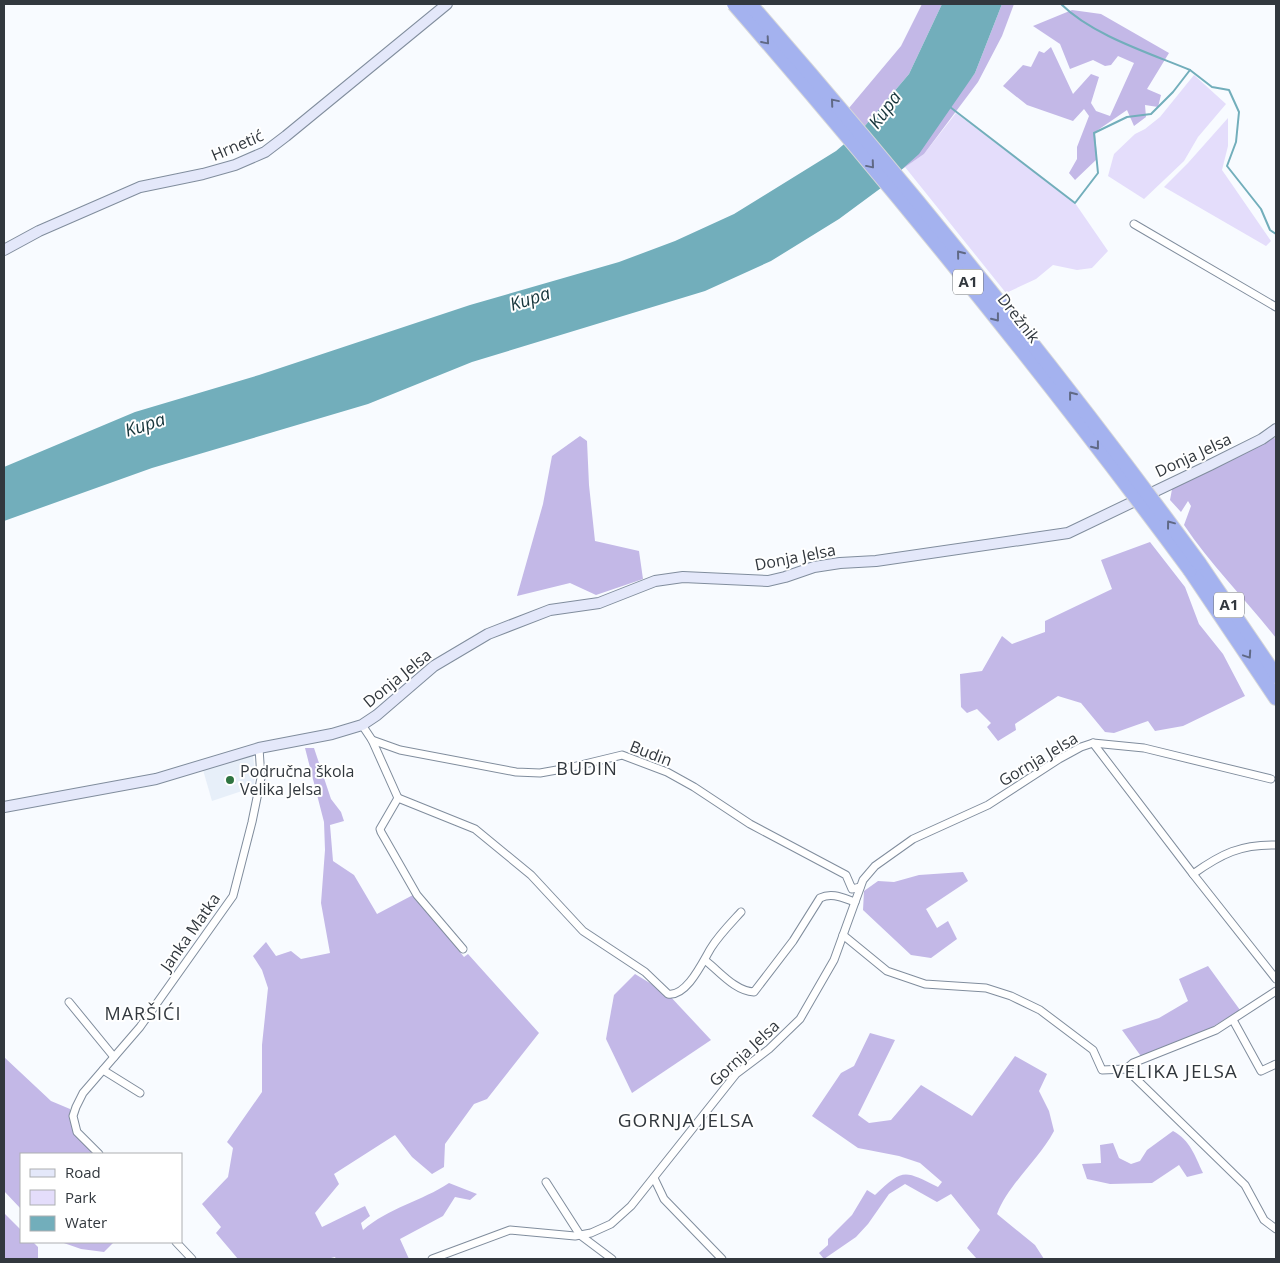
<svg xmlns="http://www.w3.org/2000/svg" width="1280" height="1263" viewBox="0 0 1280 1263" font-family="'Open Sans',sans-serif">
	<style>
		.built { fill: #e7eff9 }
		.green { fill: #e4ddfb }
		.forest { fill: #c3b8e7 }
		.water { fill: #72aebb }
		.lines { fill: none; stroke-linecap: round; stroke-linejoin: round }
		.stream { stroke: #72aebb; stroke-width: 2 }
		.street-casing { stroke: #808d9d; stroke-width: 9 }
		.secondary-casing { stroke: #808d9d; stroke-width: 12 }
		.highway-casing { stroke: #d6d7d8; stroke-width: 16 }
		.street { stroke: #fff; stroke-width: 7 }
		.secondary { stroke: #e4e8fa; stroke-width: 10 }
		.highway { stroke: #a4b2ef; stroke-width: 14 }
		.highway-bridge-casing { stroke: #d6d7d8; stroke-width: 16; stroke-linecap: butt }
		.highway-bridge { stroke: #a4b2ef; stroke-width: 14 }
		.oneway { stroke: #606985 }
		.poi-dot { fill: #2e7440; stroke: #fff; stroke-width: 2 }
		.labels { text-anchor: middle; stroke-width: 4; stroke-linejoin: round; paint-order: stroke }
		.shield { fill: #fff; stroke: #707478; stroke-width: 1 }
		.shield-label { font-size: 15px; font-weight: bold; fill: #32383e }
		.street-label { font-size: 16px; fill: #32383e; stroke: #fff }
		.poi-label { font-size: 16px; fill: #32383e; stroke: #fff; text-anchor: start }
		.water-label { font-size: 18px; font-style: italic; fill: #16353b; stroke: #fff }
		.neighbourhood-label { font-size: 18px; letter-spacing: 1px; fill: #32383e; stroke: #fff }
		.quarter-label { font-size: 19px; letter-spacing: 1px; fill: #32383e; stroke: #fff }
	</style>
	<rect width="100%" height="100%" fill="#f8fbff"/>
	<!-- built -->
	<polygon class="built" points="253,755 255,772 254,787 212,801 203,770"/>
	<!-- green -->
	<g class="green">
		<polygon points="1194,75 1226,104 1198,137 1184,161 1144,199 1108,176 1114,154 1135,134 1145,129 1160,117"/>
		<polygon points="956,113 1075,203 1108,251 1092,268 1077,270 1053,265 1036,279 1006,293 905,167 924,154"/>
		<polygon points="1228,118 1228,146 1222,170 1271,241 1266,246 1164,187 1188,163"/>
	</g>
	<!-- forest -->
	<g class="forest">
		<polygon points="922,4 942,4 909,74 864,127 849,108 901,46"/>
		<polygon points="1002,4 1014,4 1002,36 978,82 924,154 898,172 975,73"/>
		<polygon points="1072,10 1101,14 1169,53 1147,89 1161,95 1158,107 1145,105 1146,117 1134,126 1127,110 1095,132 1097,159 1075,180 1069,173 1077,159 1077,147 1089,116 1084,109 1073,121 1027,105 1003,86 1023,65 1031,67 1039,51 1044,53 1051,47 1073,94 1091,74 1099,77 1091,103 1096,111 1110,116 1134,63 1118,56 1111,65 1105,66 1093,60 1070,69 1060,44 1033,26"/>
		<path d="M1272,435L1276,440V638C1246,600 1211,565 1184,525L1191,506L1188,501L1181,512L1170,500L1173,484Z"/>
		<polygon points="580,436 587,441 589,485 595,541 639,551 643,579 596,595 570,583 517,596 543,504 552,456"/>
		<polygon points="1150,542 1185,587 1199,624 1223,654 1245,696 1183,726 1155,731 1148,721 1114,733 1105,732 1081,703 1058,696 1015,724 1016,730 998,741 987,727 991,723 977,709 967,713 961,707 960,674 982,671 1002,636 1012,644 1045,632 1045,621 1112,589 1101,560"/>
		<path d="M305,748H314L331,799L341,812L344,821L330,825L333,861L354,875L377,914L413,895L464,957L468,954L539,1033L487,1099L474,1104L445,1144L444,1167L432,1174L412,1157L395,1135L334,1174L339,1184L315,1213L322,1227L365,1206L370,1216L361,1223L363,1230C388,1208 422,1201 449,1183L477,1194L470,1200L455,1197L443,1216L400,1239L409,1259H336L335,1257L327,1259H238L216,1233L221,1227L202,1204L228,1177L233,1148L227,1142L262,1092V1045L268,988L262,970L253,956L266,942L276,956L291,951L301,959L330,953L321,903L325,850L324,822Z"/>
		<polygon points="963,872 968,881 926,909 937,928 948,921 957,939 931,958 911,955 863,910 864,891 878,881 894,882 919,875"/>
		<polygon points="1208,966 1240,1010 1211,1028 1143,1059 1122,1030 1159,1018 1188,1001 1179,979"/>
		<polygon points="635,974 668,994 711,1040 632,1093 606,1039 614,995"/>
		<path d="M870,1033L895,1040L858,1115L869,1123L891,1120L921,1085L972,1116L1015,1056L1047,1074L1039,1091L1049,1111L1054,1131C1038,1161 1009,1183 997,1214L1035,1245L1044,1259H977L967,1248L980,1230L951,1194L937,1202L905,1184L889,1194L868,1224L856,1237L824,1259L819,1253L828,1245V1239L852,1215L867,1190L875,1195C903,1168 904,1170 938,1187L942,1182L920,1163L899,1156L858,1148L812,1116L841,1073L854,1066Z"/>
		<polygon points="4,1057 51,1101 70,1109 70,1116 96,1154 21,1154 21,1209 4,1191"/>
		<path d="M1173,1131C1190,1140 1195,1156 1203,1173L1187,1177L1179,1165L1152,1183L1110,1184L1087,1179L1082,1164L1101,1163L1100,1145L1113,1143L1119,1158L1131,1164L1140,1161L1147,1150Z"/>
		<polygon points="4,1213 21,1230 21,1242 33,1242 38,1247 38,1259 4,1259"/>
		<polygon points="61,1242 114,1242 104,1252 81,1249"/>
	</g>
	<!-- water -->
	<polygon class="water" points="942,4 1002,4 975,73 919,154 881,188 839,219 771,261 705,291 472,362 368,404 152,468 4,521 4,467 135,412 259,375 470,305 619,262 675,241 734,214 836,151 864,127 909,74"/>
	<g class="lines">
		<!-- stream -->
		<g class="stream">
			<path d="M1061,4C1092,35 1149,53 1190,70"/>
			<polyline points="950,107 1075,203 1098,173 1094,133 1127,117 1151,114 1173,92 1190,70 1212,87 1229,90 1239,112 1236,142 1227,166 1261,209 1270,230 1276,234"/>
		</g>
		<defs>
			<g id="street">
				<polyline points="1134,224 1276,307"/>
				<polyline points="362,725 372,740 398,798 380,829 381,832 417,895 463,949"/>
				<polyline points="372,740 400,750 516,772 540,773 568,768 622,755 667,772 694,787 750,824 846,875 852,889 860,887"/>
				<path d="M1093,743L1193,874C1221,854 1241,844 1276,845"/>
				<path d="M398,798L475,829L531,875L583,931L645,972L668,994C687,997 703,961 711,948C719,935 731,923 741,912"/>
				<polyline points="1193,874 1276,979"/>
				<polyline points="843,935 887,971 925,984 986,988 1011,996 1040,1010 1093,1050 1102,1070 1126,1069 1245,1185 1264,1220 1276,1229"/>
				<path d="M706,961C720,972 735,991 754,992L793,941L820,898C832,892 843,898 855,902"/>
				<polyline points="69,1002 114,1057"/>
				<polyline points="1233,1020 1261,1071 1276,1064"/>
				<polyline points="1126,1069 1133,1063 1216,1030 1276,991"/>
				<polyline points="103,1070 140,1093"/>
				<polyline points="99,1154 77,1132 73,1116 76,1107 83,1093 140,1027 233,896 252,822 261,778 259,748"/>
				<polyline points="654,1178 664,1199 722,1259"/>
				<polyline points="546,1182 580,1235 612,1259"/>
				<polyline points="176,1242 192,1259"/>
				<polyline points="432,1259 510,1230 575,1236 591,1233 611,1224 631,1206 736,1074 769,1049 800,1019 834,960 863,880 875,866 913,839 988,805 1059,759 1081,747 1093,743 1144,748 1271,779"/>
			</g>
			<g id="secondary">
				<polyline points="4,250 39,231 140,187 203,174 235,165 265,152 286,136 447,4"/>
				<polyline points="4,807 156,779 259,748 332,734 362,725 377,715 434,666 488,634 550,610 599,603 655,581 683,577 768,581 785,577 814,567 840,563 876,561 1068,533 1210,465 1262,439 1276,429"/>
			</g>
			<g id="highway">
				<polyline points="1199,563 1276,676"/>
				<polyline points="1190,570 1276,698"/>
			</g>
		</defs>
		<!-- street casing -->
		<use href="#street" class="street-casing"/>
		<!-- secondary casing -->
		<use href="#secondary" class="secondary-casing"/>
		<!-- highway casing -->
		<use href="#highway" class="highway-casing"/>
		<!-- street -->
		<use href="#street" class="street"/>
		<!-- secondary -->
		<use href="#secondary" class="secondary"/>
		<!-- highway -->
		<use href="#highway" class="highway"/>
		<defs>
			<g id="highway-bridge">
				<path d="M734,4C893,187 1046,375 1190,570"/>
				<path d="M750,4C907,184 1058,370 1199,563"/>
			</g>
		</defs>
		<!-- highway-bridge casing -->
		<use href="#highway-bridge" class="highway-bridge-casing"/>
		<!-- highway-bridge -->
		<use href="#highway-bridge" class="highway-bridge"/>
	</g>
	<!-- one-way arrows -->
	<defs><path id="oneway-chevron" d="M-2-3.5L2.5 0L-2 3.5" fill="none" stroke-width="1.6" stroke-linecap="round" stroke-linejoin="round" transform="scale(1.25)"/></defs>
	<g class="oneway">
		<use href="#oneway-chevron" transform="translate(766 41) rotate(49)"/>
		<use href="#oneway-chevron" transform="translate(834 102) rotate(-130)"/>
		<use href="#oneway-chevron" transform="translate(871 165) rotate(50)"/>
		<use href="#oneway-chevron" transform="translate(960 254) rotate(-129)"/>
		<use href="#oneway-chevron" transform="translate(996 318) rotate(52)"/>
		<use href="#oneway-chevron" transform="translate(1072 395) rotate(-128)"/>
		<use href="#oneway-chevron" transform="translate(1096 446) rotate(52)"/>
		<use href="#oneway-chevron" transform="translate(1170 524) rotate(-127)"/>
		<use href="#oneway-chevron" transform="translate(1248 655) rotate(56)"/>
	</g>
	<!-- markers -->
	<circle class="poi-dot" cx="230" cy="780" r="5"/>
	<g class="labels">
		<!-- shield labels -->
		<g class="shield">
			<rect x="953" y="269.5" width="30" height="25" rx="4"/>
			<rect x="1214" y="592.5" width="30" height="25" rx="4"/>
		</g>
		<g class="shield-label">
			<text x="968" y="287">A1</text>
			<text x="1229" y="610">A1</text>
		</g>
		<!-- street labels -->
		<g class="street-label">
			<text transform="translate(237 145) rotate(-23)" y="6">Hrnetić</text>
			<text transform="translate(1019 318) rotate(52)" y="6">Drežnik</text>
			<text transform="translate(1193 455) rotate(-25)" y="6">Donja Jelsa</text>
			<text transform="translate(795 557) rotate(-11)" y="6">Donja Jelsa</text>
			<text transform="translate(397 678) rotate(-39)" y="6">Donja Jelsa</text>
			<text transform="translate(651 753) rotate(21)" y="6">Budin</text>
			<text transform="translate(1038 759) rotate(-31)" y="6">Gornja Jelsa</text>
			<text transform="translate(190 932) rotate(-55)" y="6">Janka Matka</text>
			<text transform="translate(744 1053) rotate(-43)" y="6">Gornja Jelsa</text>
		</g>
		<!-- poi labels -->
		<g class="poi-label">
			<text x="240" y="777">Područna škola<tspan x="240" dy="18">Velika Jelsa</tspan></text>
		</g>
		<!-- water labels -->
		<g class="water-label">
			<text transform="translate(885 110) rotate(-54)" y="6">Kupa</text>
			<text transform="translate(530 299) rotate(-18)" y="6">Kupa</text>
			<text transform="translate(145 425) rotate(-18)" y="6">Kupa</text>
		</g>
		<!-- neighbourhood labels -->
		<g class="neighbourhood-label">
			<text x="587" y="775">BUDIN</text>
			<text x="143" y="1020">MARŠIĆI</text>
		</g>
		<!-- quarter labels -->
		<g class="quarter-label">
			<text x="1175" y="1078">VELIKA JELSA</text>
			<text x="686" y="1127">GORNJA JELSA</text>
		</g>
	</g>
	<!-- border -->
	<rect width="1280" height="1263" fill="none" stroke="#32383e" stroke-width="10"/>
	<!-- legend -->
	<rect x="20" y="1153" width="162" height="90" fill="#ffffff" stroke="#adafb2"/>
	<rect x="30" y="1169" width="25" height="8" fill="#e4e8fa" stroke="#adafb2"/>
	<text x="65" y="1178" font-size="15" fill="#32383e">Road</text>
	<rect x="30" y="1190" width="25" height="15" fill="#e4ddfb" stroke="#adafb2"/>
	<text x="65" y="1203" font-size="15" fill="#32383e">Park</text>
	<rect x="30" y="1216" width="25" height="15" fill="#72aebb" stroke="#adafb2"/>
	<text x="65" y="1228" font-size="15" fill="#32383e">Water</text>
</svg>
